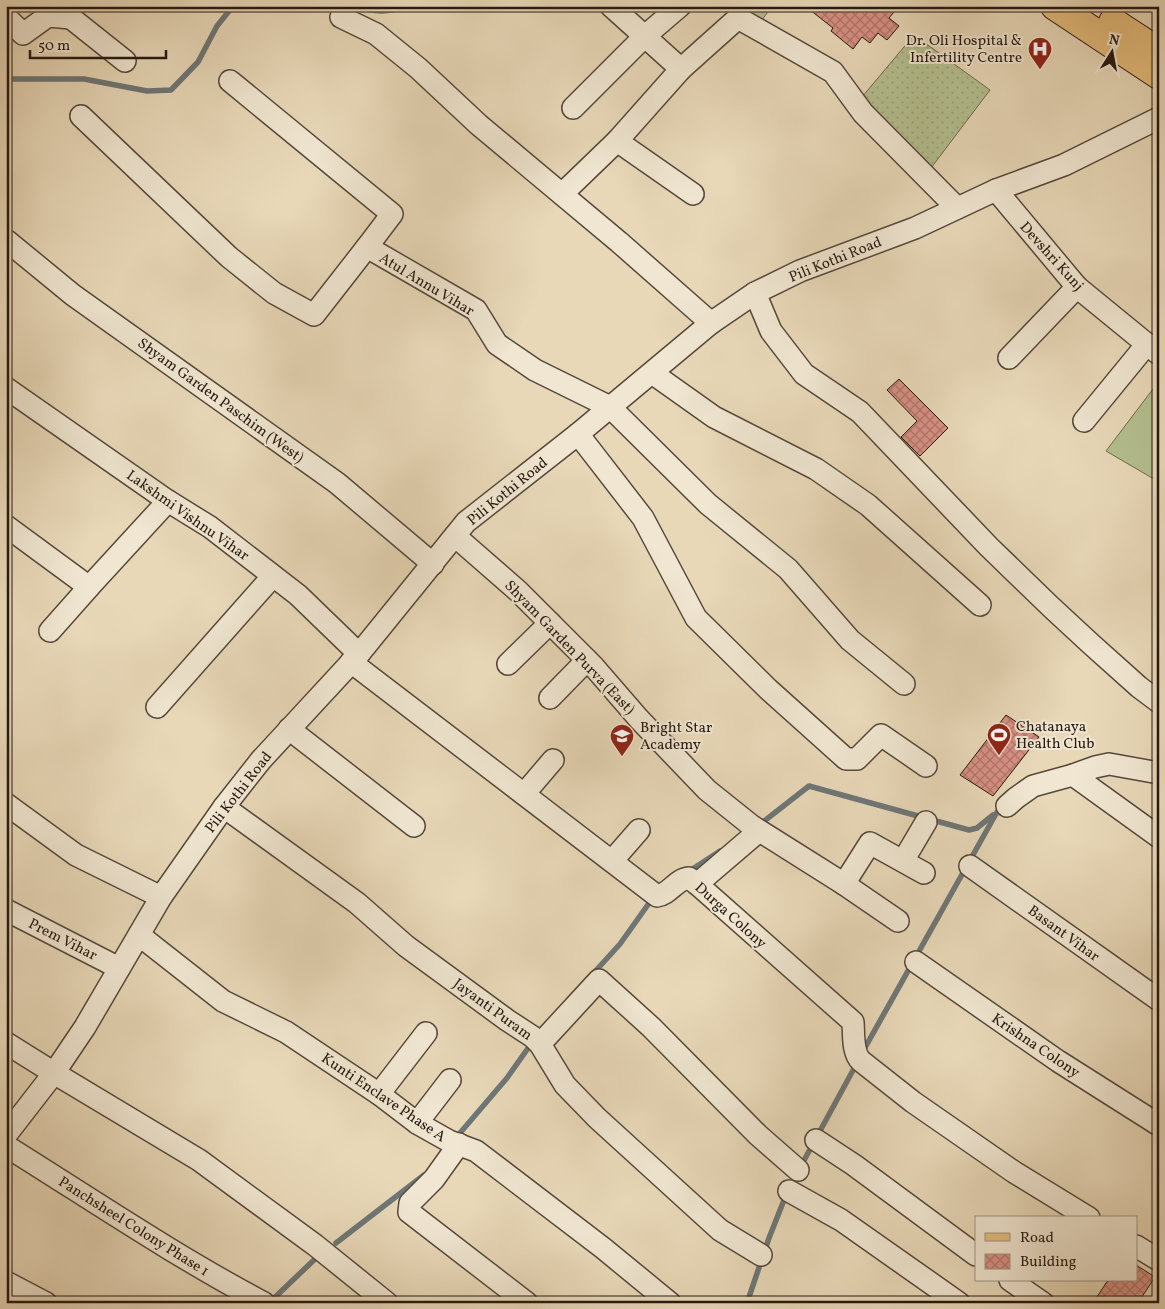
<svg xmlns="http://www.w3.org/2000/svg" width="1165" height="1309" viewBox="0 0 1165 1309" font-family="Vollkorn,serif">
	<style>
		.grass { fill: url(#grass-dots); stroke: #6d6c50 }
		.pitch { fill: #b4bf90; stroke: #6d6c50 }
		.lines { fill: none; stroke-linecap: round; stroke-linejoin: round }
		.stream { stroke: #6e7777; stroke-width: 5.5 }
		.building { fill: url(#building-cross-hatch); stroke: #261911 }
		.minor-casing { stroke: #56493b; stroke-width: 24 }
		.major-casing { stroke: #261911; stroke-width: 30 }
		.minor { stroke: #f0e6d1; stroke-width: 21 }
		.major { stroke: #e4bc7c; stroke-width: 28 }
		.labels { text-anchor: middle; stroke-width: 4; stroke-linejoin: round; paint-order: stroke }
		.poi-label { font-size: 15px; fill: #261911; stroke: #f0e6d1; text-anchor: start }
		.street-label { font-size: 15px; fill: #261911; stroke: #f0e6d1 }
	</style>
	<defs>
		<pattern id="grass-dots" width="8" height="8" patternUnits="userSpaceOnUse" patternTransform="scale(1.25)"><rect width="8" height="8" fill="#b4bf90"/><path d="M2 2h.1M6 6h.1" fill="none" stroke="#9ba47b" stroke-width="1.8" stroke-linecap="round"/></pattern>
		<pattern id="building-cross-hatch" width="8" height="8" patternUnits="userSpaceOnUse" patternTransform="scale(1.25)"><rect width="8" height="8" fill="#d89084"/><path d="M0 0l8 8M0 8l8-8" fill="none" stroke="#af756b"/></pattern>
	</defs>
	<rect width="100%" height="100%" fill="#e8d8b8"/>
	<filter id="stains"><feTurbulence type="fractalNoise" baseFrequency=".004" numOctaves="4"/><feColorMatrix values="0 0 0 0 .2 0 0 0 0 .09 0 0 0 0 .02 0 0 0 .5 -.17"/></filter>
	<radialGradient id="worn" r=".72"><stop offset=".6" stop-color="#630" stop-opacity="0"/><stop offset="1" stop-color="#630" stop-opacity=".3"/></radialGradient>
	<!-- grass -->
	<g class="grass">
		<polygon points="738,6 772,6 762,20"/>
		<polygon points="914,35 990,90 931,168 890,132 862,97"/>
	</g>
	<!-- pitch -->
	<polygon class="pitch" points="1159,381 1159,482 1106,451"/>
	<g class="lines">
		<!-- stream -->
		<g class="stream">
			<path d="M358,6C374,13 391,12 407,6"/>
			<polyline points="6,79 84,79 147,91 171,90 198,62 217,26 233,6"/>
			<polyline points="759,825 809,786 969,830 977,828 993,815"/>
			<polyline points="687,869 691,870 720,851"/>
			<polyline points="591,976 620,944 652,899"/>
			<polyline points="862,1053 997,812"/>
			<polyline points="460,1133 507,1078 531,1044"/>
			<polyline points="790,1186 857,1063"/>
			<polyline points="336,1243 424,1175"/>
			<polyline points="272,1300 315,1259"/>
			<polyline points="747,1303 769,1238 786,1195"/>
		</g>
	</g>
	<!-- building -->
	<g class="building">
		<polygon points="805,6 899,6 889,18 899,26 887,40 878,33 870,43 862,37 853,49 831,31 833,28"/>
		<polygon points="899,379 948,428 920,456 901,437 917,421 887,390"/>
		<polygon points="1006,715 1039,737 993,796 960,775"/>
		<polygon points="1136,1265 1155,1277 1138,1303 1093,1303 1108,1280 1136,1280"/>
	</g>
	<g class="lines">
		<defs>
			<g id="minor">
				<polyline points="611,6 681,69"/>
				<polyline points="6,17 23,34 48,16 71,18 125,61"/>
				<polyline points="341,17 376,34 418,68 479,125 619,242 711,323"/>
				<polyline points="230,81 392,214 367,247"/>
				<polyline points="573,108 645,36 680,6"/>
				<polyline points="81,116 229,257 274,293 314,315 367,247 476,310 497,344 535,370 610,407 708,504 788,569 850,640 904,684"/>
				<polyline points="617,141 693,194"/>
				<polyline points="996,190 1077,287 1159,354"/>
				<polyline points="562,194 617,141 681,69 738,18 833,72 863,113 957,208"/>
				<polyline points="6,240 73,295 337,483 433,564"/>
				<polyline points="755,293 771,331 804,374 860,412 989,547 1051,607 1091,644 1139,687 1159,702"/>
				<polyline points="1009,358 1077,287"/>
				<polyline points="652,373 714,417 816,469 868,505 980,605"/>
				<polyline points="6,388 168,501 210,527 298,595 359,654"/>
				<polyline points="1084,421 1147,344"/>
				<polyline points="578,434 643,518 696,618 768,689 846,759 857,759 881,735 926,766"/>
				<polyline points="6,526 89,587 168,501"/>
				<polyline points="455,536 518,591 594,667 639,719 707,790 752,826 844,884 898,921"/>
				<polyline points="50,631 89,587"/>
				<path d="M351,662L657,896C670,894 676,879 689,878L697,884L853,1022C854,1034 852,1052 861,1061L913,1102L1014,1172L1089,1218"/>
				<polyline points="508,664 550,623"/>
				<polyline points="550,698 587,660"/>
				<polyline points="157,707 273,576"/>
				<polyline points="289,729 414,826"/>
				<polyline points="1073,775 1159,837"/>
				<polyline points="524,794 553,760"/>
				<polyline points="6,804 76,855 161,897"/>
				<polyline points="1007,806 1016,798 1033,786 1073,775 1095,767 1109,764 1159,773"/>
				<polyline points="224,807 357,903 406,946 507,1020 533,1037 540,1044 565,1085 597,1118 720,1230 761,1255"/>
				<polyline points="612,861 639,830"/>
				<polyline points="903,861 926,822"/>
				<polyline points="970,866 1159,1000"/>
				<polyline points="697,884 759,831"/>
				<polyline points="844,884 870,843 924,873"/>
				<polyline points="6,910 119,968"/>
				<polyline points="139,935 223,1001 286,1032 379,1094 417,1123 449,1141 476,1151 603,1248 670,1303"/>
				<polyline points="916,962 1058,1061 1159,1125"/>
				<polyline points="6,1043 54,1073 199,1160 315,1245 387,1303"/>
				<polyline points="540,1044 599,980 651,1027 758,1135 798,1170"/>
				<polyline points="379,1094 426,1033"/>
				<polyline points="417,1123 450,1080"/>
				<polyline points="6,1135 54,1073 85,1027 161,897 224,807 261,760 359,654 466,522 578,434 711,323 755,293 800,271 915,228 996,190 1064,165 1159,118"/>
				<polyline points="816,1140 854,1165 976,1255"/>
				<polyline points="459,1144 434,1179 410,1203 409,1212 527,1303"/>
				<path d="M6,1146C91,1199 175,1256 264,1303"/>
				<polyline points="789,1191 841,1220 959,1303"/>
				<polyline points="1136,1246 1159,1260"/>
				<polyline points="1010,1280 1043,1303"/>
				<polyline points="6,1282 46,1303"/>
			</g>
			<g id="major">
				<polyline points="1055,6 1159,75"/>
				<polyline points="1113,22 1159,52"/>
			</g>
		</defs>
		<!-- minor casing -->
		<use href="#minor" class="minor-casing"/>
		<!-- major casing -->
		<use href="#major" class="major-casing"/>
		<!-- minor -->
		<use href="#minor" class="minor"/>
		<!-- major -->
		<use href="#major" class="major"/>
	</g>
	<!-- icons -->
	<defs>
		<symbol id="hospital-pin" viewBox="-11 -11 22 30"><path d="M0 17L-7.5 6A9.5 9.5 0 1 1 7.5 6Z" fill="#8f2418" stroke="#f0e6d1"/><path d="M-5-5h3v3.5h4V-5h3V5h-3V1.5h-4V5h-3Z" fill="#fff"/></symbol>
		<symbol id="stadium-pin" viewBox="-11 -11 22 30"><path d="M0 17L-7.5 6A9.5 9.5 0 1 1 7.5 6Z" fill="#8f2418" stroke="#f0e6d1"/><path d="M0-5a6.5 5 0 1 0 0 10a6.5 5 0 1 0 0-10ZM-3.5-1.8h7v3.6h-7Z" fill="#fff"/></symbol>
		<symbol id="school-pin" viewBox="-11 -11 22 30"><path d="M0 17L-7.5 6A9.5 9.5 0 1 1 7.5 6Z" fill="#8f2418" stroke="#f0e6d1"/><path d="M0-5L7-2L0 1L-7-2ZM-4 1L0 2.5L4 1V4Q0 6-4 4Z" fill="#fff"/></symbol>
	</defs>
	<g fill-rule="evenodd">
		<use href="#hospital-pin" x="1026" y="35" width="28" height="38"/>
		<use href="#stadium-pin" x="985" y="721" width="28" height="38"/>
		<use href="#school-pin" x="608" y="722" width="28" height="38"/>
	</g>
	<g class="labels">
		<!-- poi labels -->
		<g class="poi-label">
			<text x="1022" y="45" text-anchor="end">Dr. Oli Hospital &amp;<tspan x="1022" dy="17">Infertility Centre</tspan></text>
			<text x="1016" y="731">Chatanaya<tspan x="1016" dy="17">Health Club</tspan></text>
			<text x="640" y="732">Bright Star<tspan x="640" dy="17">Academy</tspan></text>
		</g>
		<!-- street labels -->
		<g class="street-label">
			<text transform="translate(1052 256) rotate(48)" y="5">Devshri Kunj</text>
			<text transform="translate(835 259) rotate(-22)" y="5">Pili Kothi Road</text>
			<text transform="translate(427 284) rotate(31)" y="5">Atul Annu Vihar</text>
			<text transform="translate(221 400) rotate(36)" y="5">Shyam Garden Paschim (West)</text>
			<text transform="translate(507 491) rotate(-39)" y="5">Pili Kothi Road</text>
			<text transform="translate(188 515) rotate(35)" y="5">Lakshmi Vishnu Vihar</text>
			<text transform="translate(570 647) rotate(46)" y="5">Shyam Garden Purva (East)</text>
			<text transform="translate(238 792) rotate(-52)" y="5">Pili Kothi Road</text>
			<text transform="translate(731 915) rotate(42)" y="5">Durga Colony</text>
			<text transform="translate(1064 933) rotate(36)" y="5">Basant Vihar</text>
			<text transform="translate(63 939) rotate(27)" y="5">Prem Vihar</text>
			<text transform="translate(493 1009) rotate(36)" y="5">Jayanti Puram</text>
			<text transform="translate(1036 1045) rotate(34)" y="5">Krishna Colony</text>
			<text transform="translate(384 1097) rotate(34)" y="5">Kunti Enclave Phase A</text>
			<text transform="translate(134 1226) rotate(32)" y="5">Panchsheel Colony Phase 1</text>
		</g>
	</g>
	<!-- margin -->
	<rect width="1165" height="1309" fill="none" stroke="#e8d8b8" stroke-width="25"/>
	<rect x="8" y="8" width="1150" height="1294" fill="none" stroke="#261911" stroke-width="2.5"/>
	<rect x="12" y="12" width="1140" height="1284" fill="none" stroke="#261911"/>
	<!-- legend -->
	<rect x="975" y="1216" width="162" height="65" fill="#f0e6d1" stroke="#9f9484"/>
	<rect x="985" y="1233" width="25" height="8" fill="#e4bc7c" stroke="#9f9484"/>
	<text x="1020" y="1242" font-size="15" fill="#261911">Road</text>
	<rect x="985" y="1254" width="25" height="15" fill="url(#building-cross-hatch)" stroke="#9f9484"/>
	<text x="1020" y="1266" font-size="15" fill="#261911">Building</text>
	<!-- north arrow -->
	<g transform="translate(1112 52) rotate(11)" stroke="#f0e6d1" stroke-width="4" paint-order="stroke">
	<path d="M0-4L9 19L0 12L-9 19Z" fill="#261911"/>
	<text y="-8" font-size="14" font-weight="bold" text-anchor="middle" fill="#261911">N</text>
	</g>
	<!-- scale -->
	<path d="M30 50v8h136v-8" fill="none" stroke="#261911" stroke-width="2.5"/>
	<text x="38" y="50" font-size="15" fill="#261911" stroke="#f0e6d1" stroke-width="4" paint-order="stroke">50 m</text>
	<rect width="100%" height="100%" filter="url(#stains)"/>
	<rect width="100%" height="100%" fill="url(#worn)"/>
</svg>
